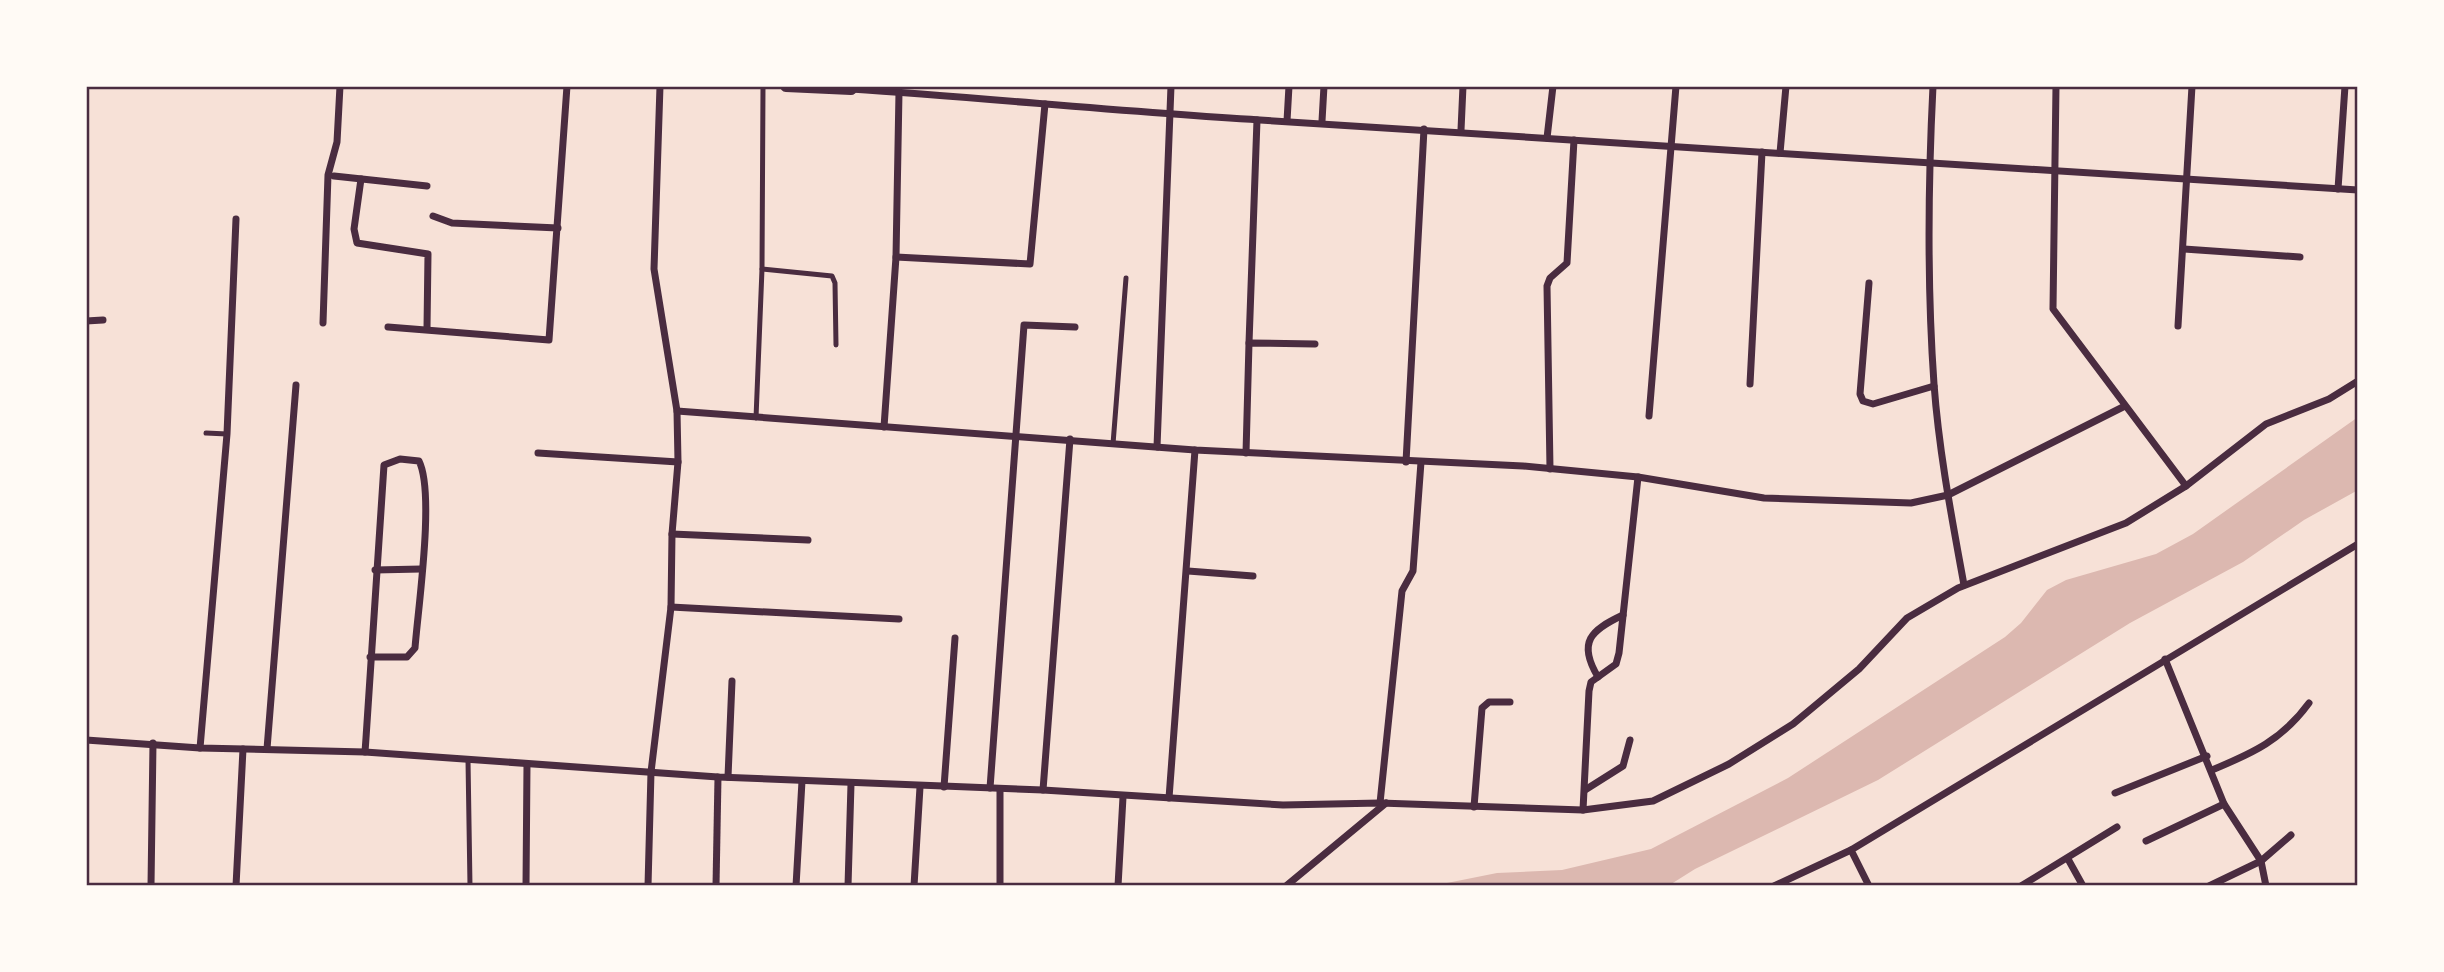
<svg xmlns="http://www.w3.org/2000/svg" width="2444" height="972" viewBox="0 0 2444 972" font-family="Overpass,sans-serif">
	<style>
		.water { fill: #dcb8b0 }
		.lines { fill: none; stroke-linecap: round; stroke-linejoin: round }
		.service { stroke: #4a2c40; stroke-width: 5 }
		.minor { stroke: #4a2c40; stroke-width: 7 }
		.tertiary { stroke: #4a2c40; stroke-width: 12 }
		.neatline { fill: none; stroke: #4a2c40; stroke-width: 2.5 }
	</style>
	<rect width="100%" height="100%" fill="#f7e1d7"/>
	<!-- water -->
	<polygon class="water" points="2358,417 2358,490 2304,520 2243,562 2130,623 1878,780 1695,869 1668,886 1432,886 1497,873 1562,870 1651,849 1788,778 2005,637 2021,623 2047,590 2066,580 2156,554 2193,534"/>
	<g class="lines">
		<!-- service -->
		<g class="service">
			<polyline points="762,269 832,276 835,283 836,345"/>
			<polyline points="756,418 762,269 763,86"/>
			<polyline points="206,433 227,434"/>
			<polyline points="1113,444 1126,278"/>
			<polyline points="468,760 470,886"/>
		</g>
		<!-- minor -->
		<g class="minor">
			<path d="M1933,86C1928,185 1927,285 1934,384C1939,452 1952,519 1964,585"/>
			<polyline points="2056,86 2053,309 2186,486"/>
			<path d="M851,89C987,98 1124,112 1260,120C1626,141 1992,170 2358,190"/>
			<polyline points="1287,121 1289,86"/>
			<polyline points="1322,121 1324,86"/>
			<polyline points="1461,130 1463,86"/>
			<polyline points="1547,138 1553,86"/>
			<polyline points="1780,153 1786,86"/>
			<polyline points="334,176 427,186"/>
			<polyline points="361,179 354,229 357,243 428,254 427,328"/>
			<polyline points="2338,189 2345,86"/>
			<polyline points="433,216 452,223 558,228"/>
			<polyline points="2184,249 2300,257"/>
			<polyline points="896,257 1030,264 1045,104"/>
			<polyline points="1869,283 1860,394 1863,401 1873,404 1934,386"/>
			<polyline points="86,321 103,320"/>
			<polyline points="323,323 328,175 337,142 340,86"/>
			<polyline points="2178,326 2192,86"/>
			<polyline points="388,327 549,340 567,86"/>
			<polyline points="1249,343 1257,120"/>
			<polyline points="1750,384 1762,152"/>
			<polyline points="677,411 1195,450 1523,466 1638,477 1764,498 1911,503 1948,495 2123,407"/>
			<polyline points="1649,416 1676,86"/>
			<polyline points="884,427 896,257 899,92"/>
			<polyline points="1157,447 1171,86"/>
			<polyline points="538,453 678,462"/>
			<polyline points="1246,453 1249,343 1315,344"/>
			<polyline points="1406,462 1424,129"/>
			<polyline points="1550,469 1547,286 1550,278 1567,263 1574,140"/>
			<polyline points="672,534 808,540"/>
			<polyline points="375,570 421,569"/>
			<polyline points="1188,571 1253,576"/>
			<polyline points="671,607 899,619"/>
			<polyline points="2165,659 2224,804 2261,861 2266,886"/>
			<path d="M1598,677C1577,642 1591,630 1623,615"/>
			<polyline points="86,740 200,748 365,752 718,777 1043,790 1283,805 1380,803 1583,810 1653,801 1729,764 1793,724 1859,669 1907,618 1958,588 2126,523 2186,486 2266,424 2329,399 2358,381"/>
			<polyline points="200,748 227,434 236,219"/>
			<polyline points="267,749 296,385"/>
			<path d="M365,752L366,738L384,465L400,459L419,461C435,493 418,608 415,648L407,657H370"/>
			<path d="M2212,770C2253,753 2282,740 2309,703"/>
			<polyline points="728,777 732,681"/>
			<polyline points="944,787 955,638"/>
			<polyline points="990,788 1024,325 1075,327"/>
			<polyline points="1000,789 1000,886"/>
			<polyline points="1043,790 1070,439"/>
			<polyline points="1585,790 1623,766 1630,740"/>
			<polyline points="2115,793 2207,756"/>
			<polyline points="1169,798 1195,450"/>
			<polyline points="1380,803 1402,591 1413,571 1421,462"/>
			<polyline points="1474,807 1482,708 1489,702 1510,702"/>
			<polyline points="1583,810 1589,691 1591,682 1616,664 1619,653 1638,477"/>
			<polyline points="2146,841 2224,804"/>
			<polyline points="2068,859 2083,886"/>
			<polyline points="151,886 153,743"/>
			<polyline points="236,886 243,749"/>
			<polyline points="526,886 527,764"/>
			<polyline points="648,886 651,772 671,607 672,534 678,462 677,411 654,269 660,86"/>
			<polyline points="716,886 718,777"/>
			<polyline points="796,886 802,781"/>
			<polyline points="848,886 851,784"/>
			<polyline points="914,886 920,787"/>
			<polyline points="1118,886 1123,797"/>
			<polyline points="1286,886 1386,803"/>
			<polyline points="1774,886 1851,850"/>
			<polyline points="1869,886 1851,850 2358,544"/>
			<polyline points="2021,886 2117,827"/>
			<polyline points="2209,886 2261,861 2291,835"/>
		</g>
		<!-- tertiary -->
		<polyline class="tertiary" points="786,86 851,89 851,86"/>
	</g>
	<!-- border -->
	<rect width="2444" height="972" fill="none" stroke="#fffaf5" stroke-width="175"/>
	<rect x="88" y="88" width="2268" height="796" class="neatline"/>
</svg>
